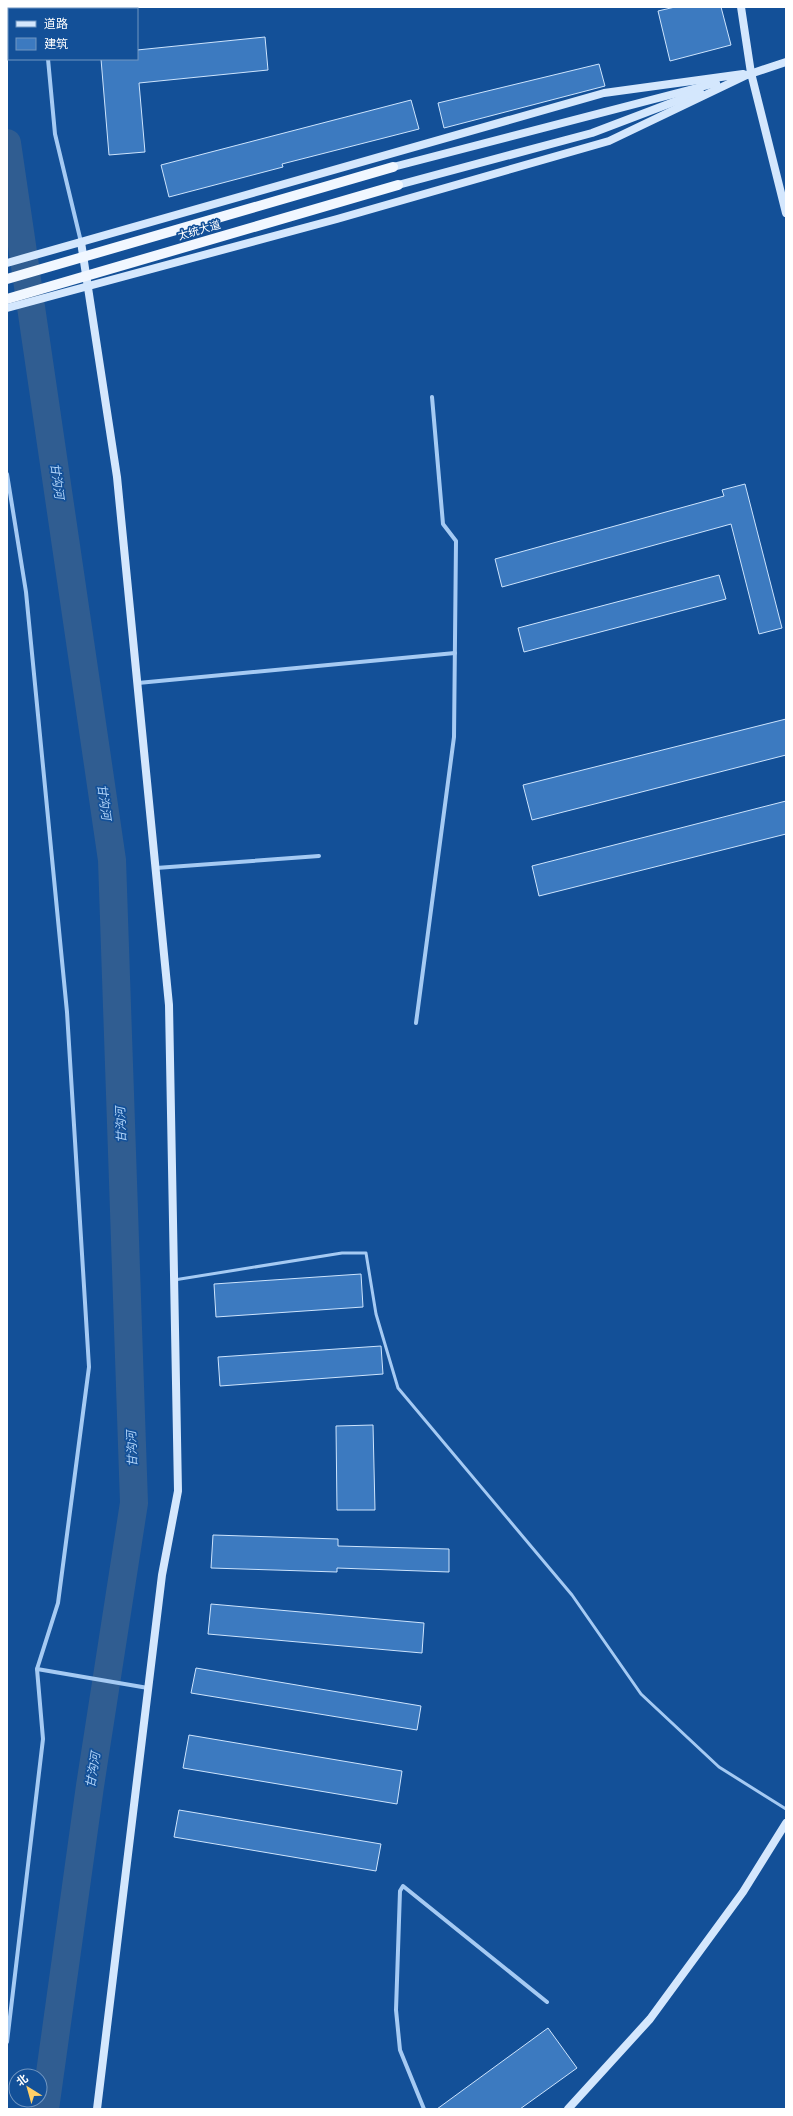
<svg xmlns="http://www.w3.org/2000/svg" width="793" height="2116" viewBox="0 0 793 2116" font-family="Inter,'Noto Sans SC',sans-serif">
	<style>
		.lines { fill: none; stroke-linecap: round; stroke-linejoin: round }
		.river { stroke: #305d91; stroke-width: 28 }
		.building { fill: #3c7ac0; stroke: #cde4fd }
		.lane { stroke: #a5caf3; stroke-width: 3 }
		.street { stroke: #a5caf3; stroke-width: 4 }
		.secondary { stroke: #d4e7fd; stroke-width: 8 }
		.primary-bridge { stroke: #f1f7ff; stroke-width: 10 }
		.labels { text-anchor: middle; stroke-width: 3.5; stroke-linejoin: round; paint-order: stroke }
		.street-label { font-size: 11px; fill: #fff; stroke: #135098 }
		.water-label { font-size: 12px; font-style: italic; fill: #b1d4f9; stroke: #135098 }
	</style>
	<rect width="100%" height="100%" fill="#135098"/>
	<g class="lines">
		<!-- river -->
		<polyline class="river" points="7,143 112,860 134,1503 90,1786 45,2109"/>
	</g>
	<!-- building -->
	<g class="building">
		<polygon points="675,7 721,7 731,45 670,61 658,11"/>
		<polygon points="265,37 268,70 139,83 145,152 109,155 101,59 137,59 137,50"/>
		<polygon points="599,64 605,86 444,128 438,103"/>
		<polygon points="411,100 419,129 282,164 283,167 169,197 161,165"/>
		<polygon points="745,484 782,628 759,634 731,524 502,587 495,559 724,496 722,490"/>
		<polygon points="719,575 726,599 524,652 518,628"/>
		<polygon points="786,719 786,755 532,820 523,785"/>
		<polygon points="786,801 786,834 539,896 532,866"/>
		<polygon points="361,1274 363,1307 216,1317 214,1284"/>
		<polygon points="381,1346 383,1374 220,1386 218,1357"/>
		<polygon points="373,1425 375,1510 337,1510 336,1426"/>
		<polygon points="213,1535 338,1539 338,1546 449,1549 449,1572 337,1568 337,1572 211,1568"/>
		<polygon points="211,1604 424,1623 422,1653 208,1634"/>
		<polygon points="196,1668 421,1706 417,1730 191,1693"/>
		<polygon points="189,1735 402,1771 397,1804 183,1768"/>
		<polygon points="179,1810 381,1844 376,1871 174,1837"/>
		<polygon points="548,2028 577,2068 520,2109 437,2109"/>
	</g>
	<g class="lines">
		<!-- lane -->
		<polyline class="lane" points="174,1280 342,1253 366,1253 376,1314 398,1388 572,1595 641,1694 719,1767 786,1809"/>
		<!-- street -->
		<g class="street">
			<polyline points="42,7 42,9"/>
			<polyline points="48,59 55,134 81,242"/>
			<polyline points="7,474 26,592 67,1012 89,1367 58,1603 37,1669 43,1739 7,2042"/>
			<polyline points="138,683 455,653"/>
			<polyline points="156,868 319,856"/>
			<polyline points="416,1023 454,737 456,541 443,524 432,397"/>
			<polyline points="37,1669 148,1688"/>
			<polyline points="424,2109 400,2050 396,2010 400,1891 403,1886 547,2002"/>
		</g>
		<!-- secondary -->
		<g class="secondary">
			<polyline points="741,7 751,73 786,213"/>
			<polyline points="747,75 786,62"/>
			<polyline points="393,167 716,83"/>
			<polyline points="398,185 592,133 700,92"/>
			<polyline points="81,242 117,477 169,1005 178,1491 162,1575 97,2109"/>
			<polyline points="7,263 604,93 743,74"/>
			<polyline points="7,308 337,219 609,141 751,73"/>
			<polyline points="568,2109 650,2019 743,1892 786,1823"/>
		</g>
		<!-- primary-bridge -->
		<g class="primary-bridge">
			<polyline points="7,279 393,167"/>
			<polyline points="7,299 398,185"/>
		</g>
	</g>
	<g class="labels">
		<!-- street labels -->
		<g class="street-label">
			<text transform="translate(199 230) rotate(-16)" y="4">太统大道</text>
		</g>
		<!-- water labels -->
		<g class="water-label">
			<text transform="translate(57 481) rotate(82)" y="4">甘沟河</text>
			<text transform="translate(104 802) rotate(82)" y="4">甘沟河</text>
			<text transform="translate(121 1125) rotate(-92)" y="4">甘沟河</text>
			<text transform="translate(132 1449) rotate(-92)" y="4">甘沟河</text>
			<text transform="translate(93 1770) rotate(-81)" y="4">甘沟河</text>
		</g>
	</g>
	<!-- border -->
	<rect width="793" height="2116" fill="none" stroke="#ffffff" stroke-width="16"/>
	<!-- legend -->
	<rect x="8" y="8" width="130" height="52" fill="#135098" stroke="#7196c1"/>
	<rect x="16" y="21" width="20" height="6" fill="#d4e7fd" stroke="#7196c1"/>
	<text x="44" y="28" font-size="12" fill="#ffffff">道路</text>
	<rect x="16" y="38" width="20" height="12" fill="#3c7ac0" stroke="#7196c1"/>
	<text x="44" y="48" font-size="12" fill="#ffffff">建筑</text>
	<!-- north arrow -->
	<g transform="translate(28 2088) rotate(323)"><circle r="19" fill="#135098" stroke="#7196c1"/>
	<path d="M0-3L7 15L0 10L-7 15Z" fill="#ffcf67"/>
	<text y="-6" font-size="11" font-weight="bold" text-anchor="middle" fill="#ffffff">北</text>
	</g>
</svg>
